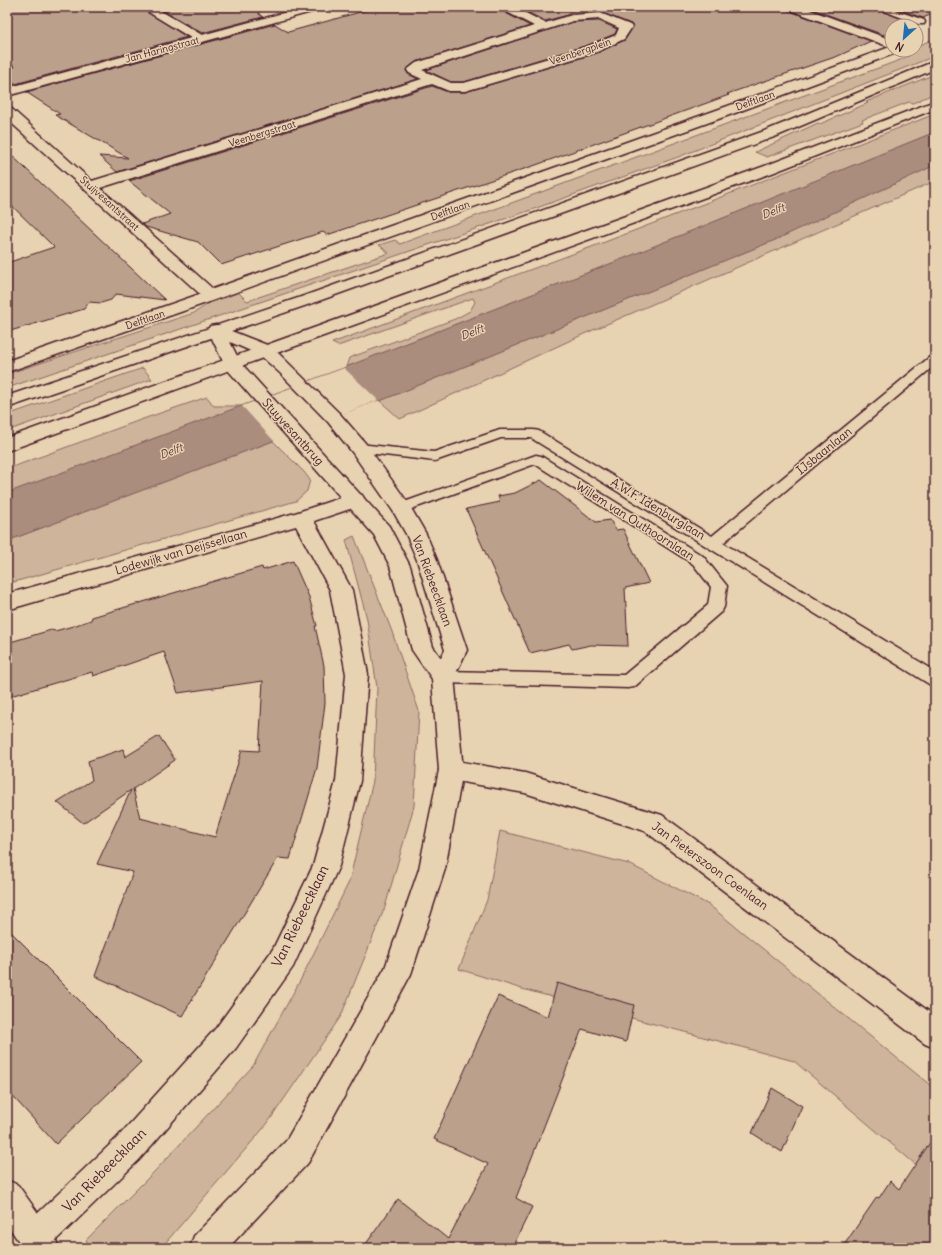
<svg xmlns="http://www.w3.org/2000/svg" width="942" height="1255" viewBox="0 0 942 1255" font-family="Delius,sans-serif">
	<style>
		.green { fill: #ceb49b; stroke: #8c6a63 }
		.water { fill: #ab8d7e; stroke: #84615d }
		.pier { fill: #e7d2b1 }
		.building { fill: #bba08c; stroke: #4a1f2b }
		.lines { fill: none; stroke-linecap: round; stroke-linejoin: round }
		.service-casing { stroke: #4a1f2b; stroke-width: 3 }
		.minor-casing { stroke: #4a1f2b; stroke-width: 3 }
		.tertiary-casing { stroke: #4a1f2b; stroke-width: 3 }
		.primary-casing { stroke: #4a1f2b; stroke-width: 3 }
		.service { fill: #e7d2b1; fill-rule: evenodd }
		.minor { fill: #e7d2b1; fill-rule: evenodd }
		.tertiary { fill: #e7d2b1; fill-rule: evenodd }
		.primary { fill: #e7d2b1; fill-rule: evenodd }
		.labels { text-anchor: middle; stroke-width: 3; stroke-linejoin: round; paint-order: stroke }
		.far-street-label { font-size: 10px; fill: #4a1f2b; stroke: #e7d2b1 }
		.far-water-label { font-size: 11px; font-style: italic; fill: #5d353c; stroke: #e7d2b1 }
		.street-label { font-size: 12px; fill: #4a1f2b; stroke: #e7d2b1 }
		.near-street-label { font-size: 14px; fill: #4a1f2b; stroke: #e7d2b1 }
	</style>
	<rect width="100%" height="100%" fill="#e7d2b1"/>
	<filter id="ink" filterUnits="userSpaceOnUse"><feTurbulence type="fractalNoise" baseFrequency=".025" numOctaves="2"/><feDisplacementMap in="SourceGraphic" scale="8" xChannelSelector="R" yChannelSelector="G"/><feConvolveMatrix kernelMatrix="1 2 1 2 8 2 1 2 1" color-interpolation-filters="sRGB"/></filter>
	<g filter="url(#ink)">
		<!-- green -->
		<g class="green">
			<polygon points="935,38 935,56 678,157 531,210 7,388 7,374 194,313 214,300 237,291 247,301 389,253 379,245 395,240 400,244 900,60 910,55 913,50 916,50 916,47"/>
			<polygon points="935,74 935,93 913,103 909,102 862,120 863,122 767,157 755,152 818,123 820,124 868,103 866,102"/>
			<polygon points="935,114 935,132 625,258 346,367 349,358 455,319 470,311 475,302 473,298 338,346 332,343 605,242"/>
			<polygon points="935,165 935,181 584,334 400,419 380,401 775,240"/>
			<polygon points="143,368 152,379 7,431 7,415"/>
			<polygon points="207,397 214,406 242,406 7,493 7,469 143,419"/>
			<polygon points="273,441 304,472 310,480 307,491 296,501 7,584 7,541"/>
			<polygon points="354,536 391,629 419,711 414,806 385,907 341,1016 267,1124 161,1248 92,1248 86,1240 154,1172 253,1066 301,979 349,882 373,781 377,688 367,619 346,540"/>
			<polygon points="500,831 629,864 709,905 935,1089 935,1181 794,1061 522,989 459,969 487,900"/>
		</g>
		<!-- water -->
		<polygon class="water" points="935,132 935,165 775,240 380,401 378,400 273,441 7,541 7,493 346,367 625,258"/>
		<!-- pier -->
		<polygon class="pier" points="344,368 378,400 275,442 242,406"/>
		<!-- building -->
		<g class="building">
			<polygon points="7,7 139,7 187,37 15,84 7,79 7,69 15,67 7,59"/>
			<polygon points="157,7 258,7 259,14 263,17 202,33"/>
			<polygon points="378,7 498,7 500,10 530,26 416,62 406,70 408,74 418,79 117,172 99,156 128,158 55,115 60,114 26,92 275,24 288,32"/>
			<polygon points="517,7 784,7 787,10 871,41 838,56 727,94 729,95 536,165 327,235 323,232 221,265 198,242 146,227 142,224 170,214 129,181 432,86 448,92 465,92 597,53 625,40 633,27 631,24 600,12 572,14 545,21"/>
			<polygon points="806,7 873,7 912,23 905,26 892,26 892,32 884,35"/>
			<polygon points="891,7 935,7 935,13 923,18"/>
			<polygon points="599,21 617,29 615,34 588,45 464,82 451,82 426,70 573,22"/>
			<polygon points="7,151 165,300 116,294 111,300 101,303 89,302 84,309 7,332 7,263 54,247 7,201"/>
			<polygon points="541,480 596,522 610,520 616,530 623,529 649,583 625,588 628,646 591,645 572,649 569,644 530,653 466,509 500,502 498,496 515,493"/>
			<polygon points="293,561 309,597 317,626 315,626 324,666 325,703 317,768 290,859 278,858 182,1016 95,976 133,872 97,864 131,790 83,823 57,802 92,780 88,761 123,749 125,757 159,736 175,760 133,789 140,818 215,837 242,750 259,751 263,681 178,693 164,652 93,676 92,672 7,697 7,643 51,630 55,631 73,626 91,620 92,617 262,567 263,570"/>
			<polygon points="7,928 141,1062 56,1144 7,1090"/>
			<polygon points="557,983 634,1005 626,1042 582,1029 516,1198 532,1207 512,1248 363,1248 398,1199 448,1239 488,1164 434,1139 498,996 548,1017"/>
			<polygon points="772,1088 802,1106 782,1152 752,1133"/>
			<polygon points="935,1135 935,1248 842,1248 877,1197 879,1198 890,1181 899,1189"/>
		</g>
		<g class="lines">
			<defs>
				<g id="service">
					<polygon points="874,7 886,7 924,20 925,22 924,24 918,24"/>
					<polygon points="935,355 935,365 723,543 935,671 935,685 929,684 531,438 501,438 435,461 359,452 354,451 352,448 354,445 359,444 434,452 500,430 534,430 539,431 712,536 931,356"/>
					<polygon points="536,455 541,456 703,556 727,586 724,607 722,611 634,687 628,688 443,683 437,682 435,677 437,672 443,671 624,675 708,605 711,587 693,564 535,464 406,511 401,513 396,511 394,508 396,505"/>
				</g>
				<g id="minor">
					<polygon points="140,7 154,7 202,35 305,7 324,7 322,9 7,96 7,88 191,38"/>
					<path d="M499,7H514L545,23L572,15L600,13L630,25L632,27L624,39L597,52L465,91H449L432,84L100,188L213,289L725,107L890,47L788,9L786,7H802L892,40V50H898L896,53L735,113L192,308L7,372V361L200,294L7,119V108L12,109L92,181L422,79L409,73L407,70L416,63L534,26L501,9ZM599,19L619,28L616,35L589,46L464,83H451L422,70L573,21Z"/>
					<polygon points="355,493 362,495 365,500 362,505 314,521 352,590 368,674 360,781 339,866 293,967 236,1048 139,1160 56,1240 59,1248 23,1248 7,1224 7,1180 18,1185 38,1213 117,1138 216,1028 273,949 313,866 336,781 346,674 330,590 296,526 7,610 7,594 295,513"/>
					<polygon points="451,760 525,773 662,815 935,1016 935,1048 925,1044 645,831 525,793 451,780 442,777 439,770 442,763"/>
				</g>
				<path id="tertiary" d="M216,325L272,347L340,414L366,444L408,503L426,534L437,560L467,650L454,677L463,770L445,869L411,974L308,1163L228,1248H190L194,1236L286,1141L385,968L419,869L439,770L432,679L412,650L390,566L374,535L226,368L208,330L210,326ZM230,342L260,355L280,373L328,422L352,452L393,511L406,534L417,560L445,650L441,658L433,647L410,566L389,526L240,362Z"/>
				<g id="primary">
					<polygon points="935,61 935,69 777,136 313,303 7,408 7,396 301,297 767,130"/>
					<polygon points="935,101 935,109 772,173 7,451 7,438 762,167"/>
				</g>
			</defs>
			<!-- service casing -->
			<use href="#service" class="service-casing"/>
			<!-- minor casing -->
			<use href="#minor" class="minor-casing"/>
			<!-- tertiary casing -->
			<use href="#tertiary" class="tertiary-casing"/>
			<!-- primary casing -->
			<use href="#primary" class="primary-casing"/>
			<!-- service -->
			<use href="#service" class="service"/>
			<!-- minor -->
			<use href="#minor" class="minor"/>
			<!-- tertiary -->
			<use href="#tertiary" class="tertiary"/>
			<!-- primary -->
			<use href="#primary" class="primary"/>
		</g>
	</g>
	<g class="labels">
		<!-- far-street labels -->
		<g class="far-street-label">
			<text transform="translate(162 49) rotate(-15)" y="4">Jan Haringstraat</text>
			<text transform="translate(580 51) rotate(-19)" y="4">Veenbergplein</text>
			<text transform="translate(755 100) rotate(-20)" y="4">Delftlaan</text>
			<text transform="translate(262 133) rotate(-17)" y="4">Veenbergstraat</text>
			<text transform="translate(110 203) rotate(42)" y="4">Stuijvesantstraat</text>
			<text transform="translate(450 210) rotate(-20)" y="4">Delftlaan</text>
			<text transform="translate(145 319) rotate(-19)" y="4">Delftlaan</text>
		</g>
		<!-- far-water labels -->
		<g class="far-water-label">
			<text transform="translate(773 211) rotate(-22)" y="4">Delft</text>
			<text transform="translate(472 332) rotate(-22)" y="4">Delft</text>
			<text transform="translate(171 451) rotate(-21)" y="4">Delft</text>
		</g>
		<!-- street labels -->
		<g class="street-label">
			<text transform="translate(293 432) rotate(48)" y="4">Stuyvesantbrug</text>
			<text transform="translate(824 451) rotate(-39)" y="4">IJsbaanlaan</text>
			<text transform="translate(658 509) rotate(31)" y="4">A.W.F. Idenburglaan</text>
			<text transform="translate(635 521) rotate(32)" y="4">Willem van Outhoornlaan</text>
			<text transform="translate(181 552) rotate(-16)" y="4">Lodewijk van Deijssellaan</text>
			<text transform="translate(432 581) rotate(70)" y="4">Van Riebeecklaan</text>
			<text transform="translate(710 866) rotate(36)" y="4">Jan Pieterszoon Coenlaan</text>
		</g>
		<!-- near-street labels -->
		<g class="near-street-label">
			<text transform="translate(300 916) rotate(-64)" y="5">Van Riebeecklaan</text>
			<text transform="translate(104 1170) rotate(-45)" y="5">Van Riebeecklaan</text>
		</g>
	</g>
	<!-- margin -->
	<rect width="942" height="1255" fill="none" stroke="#e7d2b1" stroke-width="24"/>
	<rect x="12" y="12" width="918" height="1231" fill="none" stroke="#4a1f2b" stroke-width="1.5" filter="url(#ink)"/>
	<!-- north arrow -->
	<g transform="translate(904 38) rotate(207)"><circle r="19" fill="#e7d2b1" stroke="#a88a7b"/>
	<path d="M0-3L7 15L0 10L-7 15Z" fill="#1f6fb2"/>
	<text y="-6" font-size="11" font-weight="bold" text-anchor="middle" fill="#4a1f2b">N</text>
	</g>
</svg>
